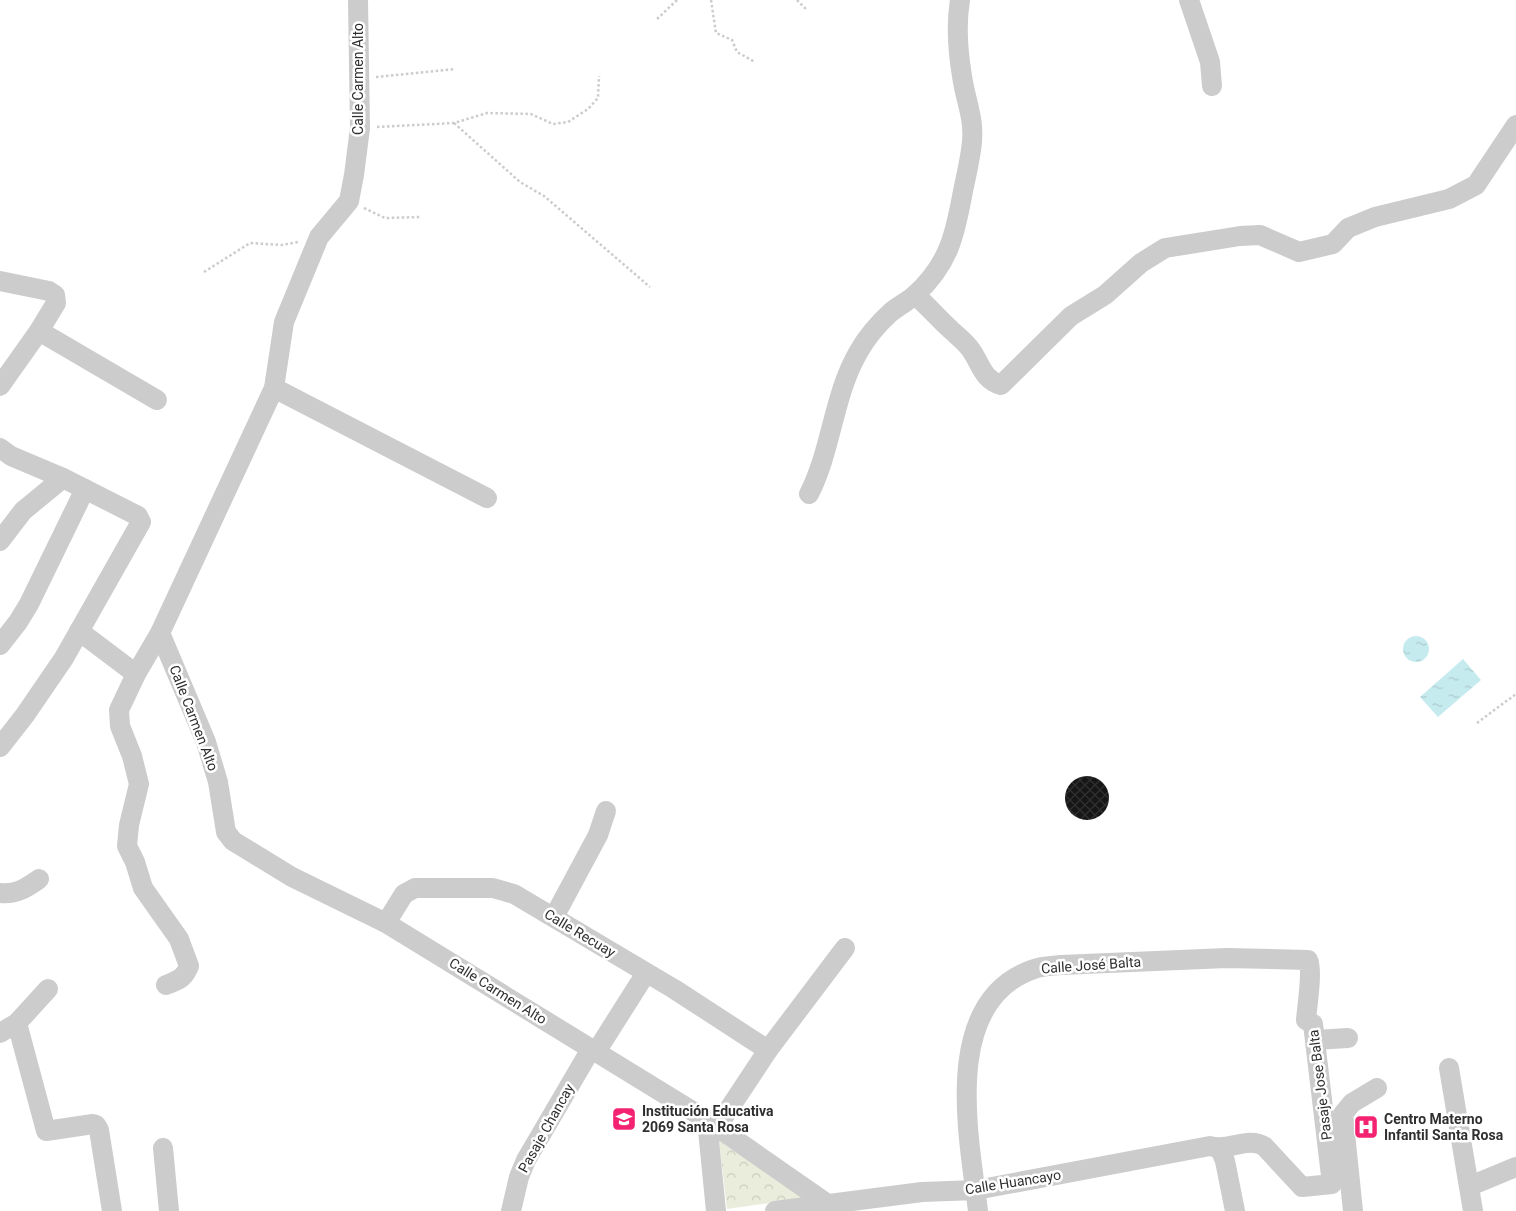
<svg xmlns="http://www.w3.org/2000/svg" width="1516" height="1211" viewBox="0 0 1516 1211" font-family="Roboto,sans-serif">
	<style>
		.park { fill: url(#park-crowns) }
		.water { fill: url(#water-ripples) }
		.building { fill: url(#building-cross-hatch) }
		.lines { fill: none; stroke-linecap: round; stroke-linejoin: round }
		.path { stroke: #ccc; stroke-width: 2.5; stroke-dasharray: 2.5 2.5; stroke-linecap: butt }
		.minor { stroke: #ccc; stroke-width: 20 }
		.labels { text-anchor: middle; stroke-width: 5; stroke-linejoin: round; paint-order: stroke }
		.street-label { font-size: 14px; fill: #2f2f2f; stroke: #fff }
		.poi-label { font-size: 14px; font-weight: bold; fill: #2f2f2f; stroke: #fff; text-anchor: start }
	</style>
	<defs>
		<pattern id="park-crowns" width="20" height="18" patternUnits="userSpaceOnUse" patternTransform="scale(1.25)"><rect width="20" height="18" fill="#ebeddc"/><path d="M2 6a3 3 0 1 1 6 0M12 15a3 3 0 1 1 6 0" fill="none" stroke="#caccbd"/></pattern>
		<pattern id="water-ripples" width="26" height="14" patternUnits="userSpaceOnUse" patternTransform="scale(1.25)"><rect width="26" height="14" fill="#c6ebef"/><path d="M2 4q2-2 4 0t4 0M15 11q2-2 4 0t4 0" fill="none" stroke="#aacacd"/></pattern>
		<pattern id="building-cross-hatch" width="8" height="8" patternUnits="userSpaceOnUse" patternTransform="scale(1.25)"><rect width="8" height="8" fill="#161616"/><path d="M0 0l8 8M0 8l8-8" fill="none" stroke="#303030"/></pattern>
	</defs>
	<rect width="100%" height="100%" fill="#fff"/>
	<!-- park -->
	<polygon class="park" points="719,1141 805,1198 727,1209"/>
	<!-- water -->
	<g class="water">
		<circle cx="1416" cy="649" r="13"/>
		<polygon points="1463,659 1481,680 1438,717 1420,697"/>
	</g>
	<!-- building -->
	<circle class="building" cx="1087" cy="798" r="22"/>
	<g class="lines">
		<!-- path -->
		<g class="path">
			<polyline points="711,0 716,33 732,40 737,52 755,62"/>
			<polyline points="797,0 806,9"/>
			<polyline points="657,19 677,0"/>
			<polyline points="376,77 455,69"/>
			<polyline points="454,123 520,182 544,196 650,287"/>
			<polyline points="377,127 454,123 487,113 531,114 553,124 568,122 588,109 598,98 599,76"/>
			<polyline points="364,208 385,218 420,217"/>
			<polyline points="204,272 250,243 282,245 298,242"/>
			<polyline points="1477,723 1516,694"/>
		</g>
		<!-- minor -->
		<g class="minor">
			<polyline points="358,0 360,128 354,175 349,201 319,237 284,322 274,388 160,633 206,742 218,782 226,832 233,841 292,877 386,923 707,1120 829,1205"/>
			<polyline points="1189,0 1210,62 1212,86"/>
			<polyline points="0,281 49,291 55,295 56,303 39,331 0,386"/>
			<path d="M915,295C927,305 937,317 949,328C956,335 966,342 971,350C981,364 983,380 1001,385L1071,316L1105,295L1141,263L1165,248L1240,236L1260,235L1299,252L1333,244L1348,228L1375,217L1449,199L1476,185L1516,125"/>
			<polyline points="39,331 157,400"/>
			<polyline points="274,388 487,498"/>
			<polyline points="0,448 11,456 63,478 138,516 141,522 64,658 25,715 0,747"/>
			<path d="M809,494C832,449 833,395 859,351C867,337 878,324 890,313C898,306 907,302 915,295C949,264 955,235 963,191C966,177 969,164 971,150C976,120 966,104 962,76C958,52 956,24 960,0"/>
			<polyline points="0,541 23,511 63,478"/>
			<polyline points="79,631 136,674"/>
			<path d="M160,633L136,674L119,710L120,726L132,756L139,784L129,825L127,846L135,862L143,888L179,939L189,966C184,979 178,980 166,985"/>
			<polyline points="0,645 18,622 29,604 85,489"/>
			<path d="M0,893C16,895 26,888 39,879"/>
			<polyline points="554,917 598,835 606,811"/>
			<polyline points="386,923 404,894 415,888 493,888 514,894 674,989 768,1050"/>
			<polyline points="17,1023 46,1131 93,1124 96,1125 99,1130 112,1211"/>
			<polyline points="0,1033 17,1023 48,989"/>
			<polyline points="1315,1040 1348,1038"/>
			<polyline points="596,1052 646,973"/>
			<polyline points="1449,1068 1473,1211"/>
			<polyline points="707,1120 716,1211"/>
			<polyline points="717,1127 768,1050 845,948"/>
			<polyline points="163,1148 169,1211"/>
			<polyline points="1220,1149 1225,1161 1235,1211"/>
			<polyline points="1470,1186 1516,1167"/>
			<polyline points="511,1211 519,1177 526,1160 591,1049"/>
			<path d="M775,1211L922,1192L976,1190L1210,1146C1228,1152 1247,1136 1264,1146L1302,1187L1332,1184L1313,1024L1306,1020C1307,1007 1313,970 1308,960L1227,958L1061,965C1052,966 1042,966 1034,969C940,1001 969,1137 978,1211"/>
			<polyline points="1353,1211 1343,1114 1352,1103 1377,1088"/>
		</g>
	</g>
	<!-- icons -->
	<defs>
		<symbol id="school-square" viewBox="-11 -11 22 22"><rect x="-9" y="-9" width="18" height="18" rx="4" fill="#f42372" stroke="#fff"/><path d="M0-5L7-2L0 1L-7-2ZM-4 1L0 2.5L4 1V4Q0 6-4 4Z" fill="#fff"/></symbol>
		<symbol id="hospital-square" viewBox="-11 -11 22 22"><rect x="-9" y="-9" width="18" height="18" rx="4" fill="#f42372" stroke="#fff"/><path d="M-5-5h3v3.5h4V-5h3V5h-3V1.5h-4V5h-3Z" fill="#fff"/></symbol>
	</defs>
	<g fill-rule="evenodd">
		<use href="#school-square" x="610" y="1105" width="28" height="28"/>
		<use href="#hospital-square" x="1352" y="1113" width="28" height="28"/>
	</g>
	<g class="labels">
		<!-- street labels -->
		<g class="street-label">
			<text transform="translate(358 79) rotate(-90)" y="5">Calle Carmen Alto</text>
			<text transform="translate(194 718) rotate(69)" y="5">Calle Carmen Alto</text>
			<text transform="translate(580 933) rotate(31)" y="5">Calle Recuay</text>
			<text transform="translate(1091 965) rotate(-4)" y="5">Calle José Balta</text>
			<text transform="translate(498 991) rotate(32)" y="5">Calle Carmen Alto</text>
			<text transform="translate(1320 1085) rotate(-97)" y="5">Pasaje Jose Balta</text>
			<text transform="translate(546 1128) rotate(-61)" y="5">Pasaje Chancay</text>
			<text transform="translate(1013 1182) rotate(-9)" y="5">Calle Huancayo</text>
		</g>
		<!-- poi labels -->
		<g class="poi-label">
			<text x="642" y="1116">Institución Educativa<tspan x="642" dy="16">2069 Santa Rosa</tspan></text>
			<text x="1384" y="1124">Centro Materno<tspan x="1384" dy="16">Infantil Santa Rosa</tspan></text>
		</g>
	</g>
</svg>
